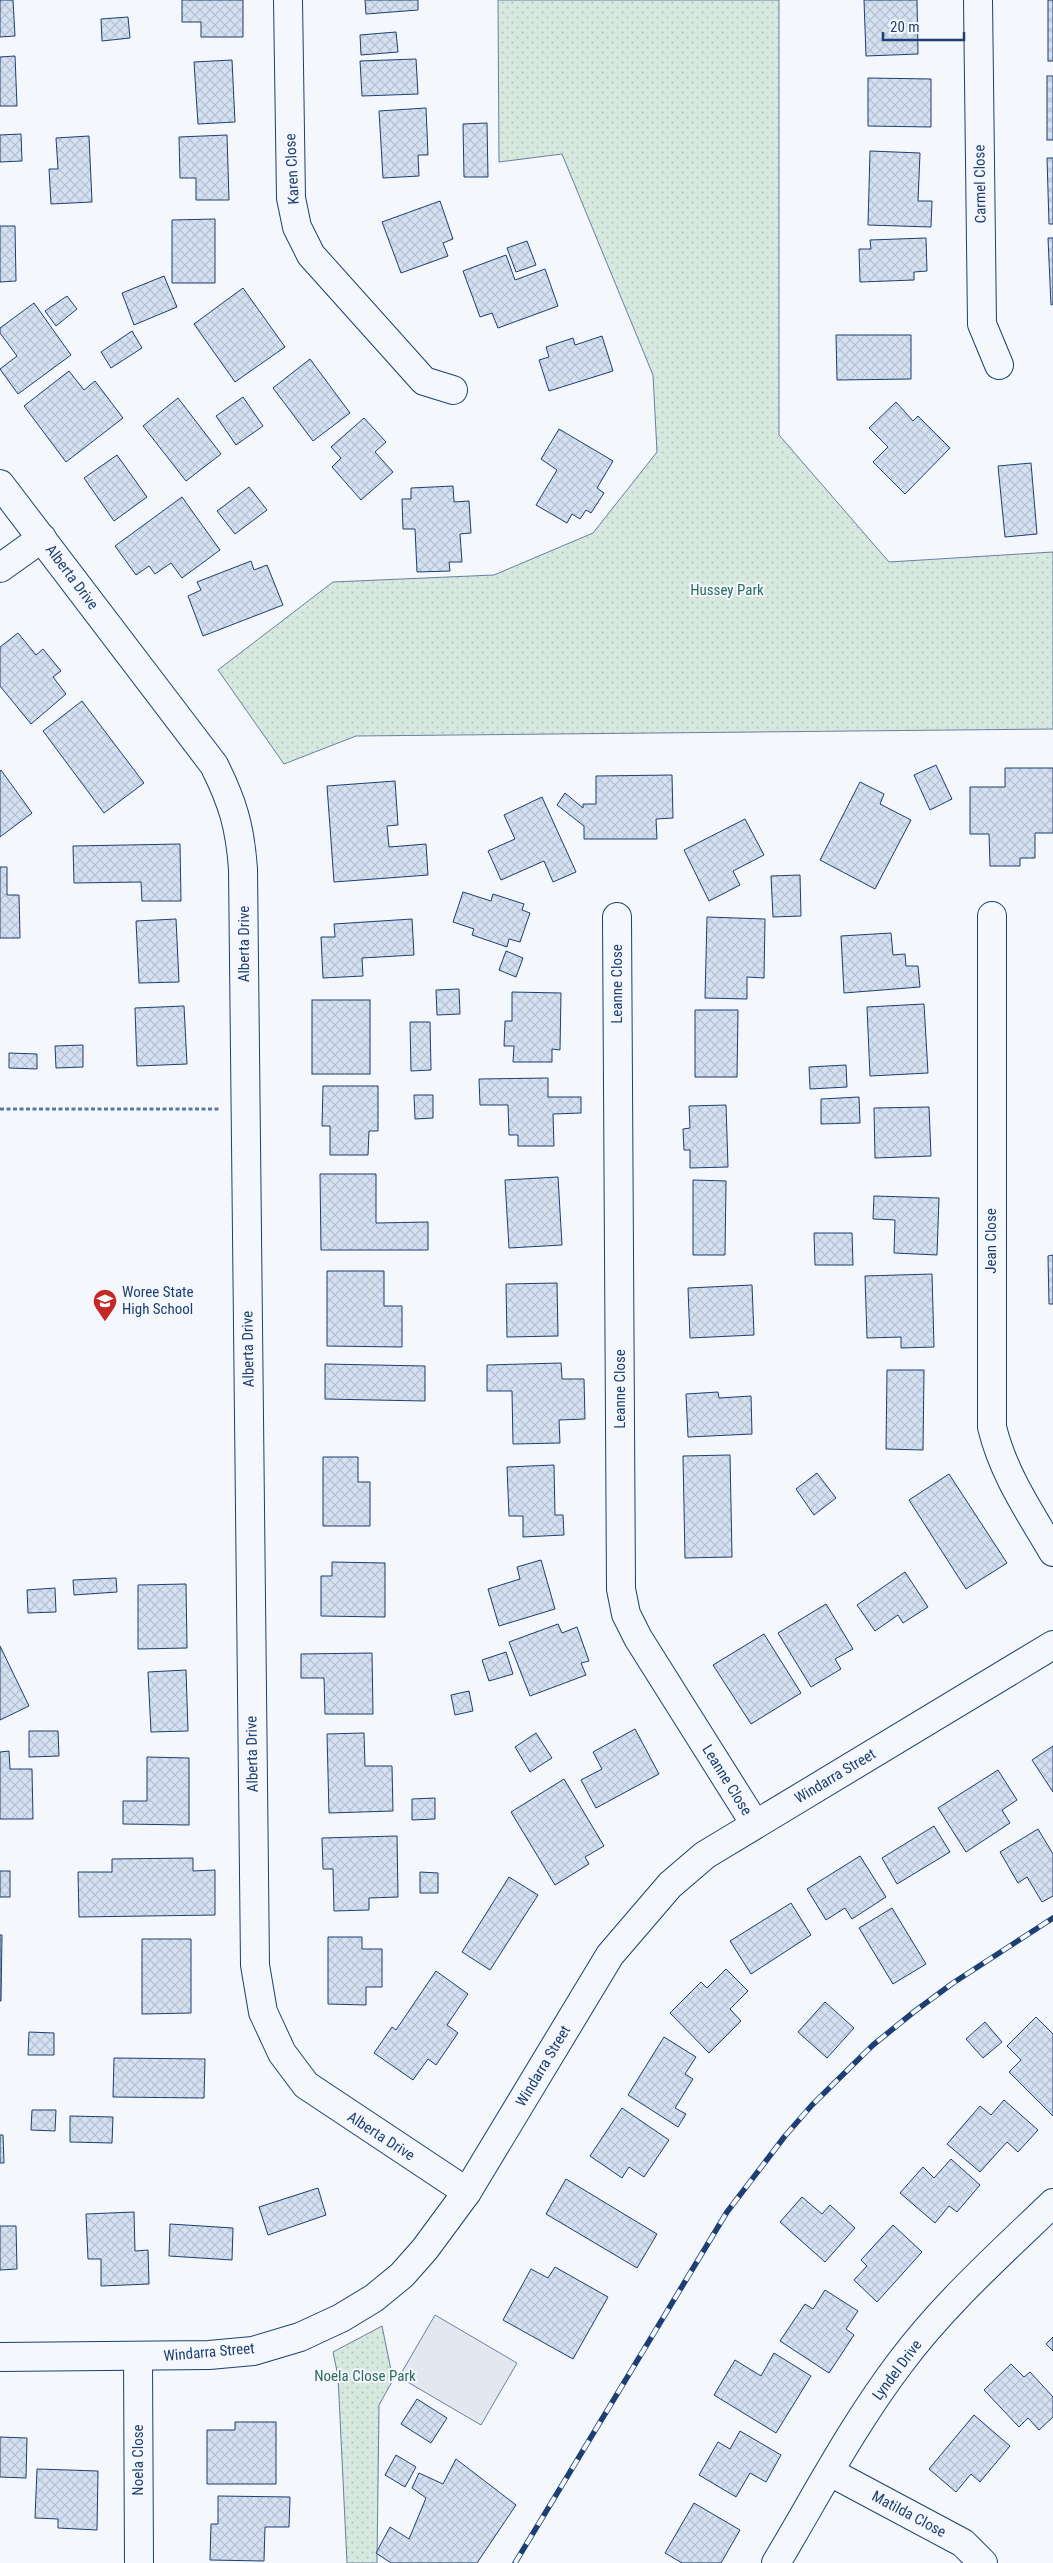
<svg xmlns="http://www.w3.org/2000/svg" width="1053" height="2563" viewBox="0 0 1053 2563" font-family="'Roboto Condensed',sans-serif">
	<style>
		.grass { fill: url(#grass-dots); stroke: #687fa3 }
		.parking { fill: #e3e8f0; stroke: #687fa3 }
		.building { fill: url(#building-cross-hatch); stroke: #1d3f73 }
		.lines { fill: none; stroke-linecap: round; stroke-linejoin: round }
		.minor-casing { stroke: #1d3f73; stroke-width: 30 }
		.path { stroke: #5e769c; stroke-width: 3; stroke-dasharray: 4 2.5; stroke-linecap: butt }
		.minor { stroke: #f4f7fb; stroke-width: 28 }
		.rail-casing { stroke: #1d3f73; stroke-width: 5.5 }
		.rail { stroke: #f4f7fb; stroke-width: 4; stroke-dasharray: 11; stroke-linecap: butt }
		.labels { text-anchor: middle; stroke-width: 4; stroke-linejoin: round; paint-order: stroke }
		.street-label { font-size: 15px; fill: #1d3f73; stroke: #f4f7fb }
		.park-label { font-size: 15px; fill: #2c6c60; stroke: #f4f7fb }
		.poi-label { font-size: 15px; fill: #1d3f73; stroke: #f4f7fb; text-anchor: start }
	</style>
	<defs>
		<pattern id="grass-dots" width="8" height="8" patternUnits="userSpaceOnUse" patternTransform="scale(1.25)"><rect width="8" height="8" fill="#d7e8df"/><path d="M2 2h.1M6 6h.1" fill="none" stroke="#b8c8c3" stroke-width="1.8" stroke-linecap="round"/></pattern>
		<pattern id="building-cross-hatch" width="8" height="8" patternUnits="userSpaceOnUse" patternTransform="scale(1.25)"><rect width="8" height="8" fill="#d5e0f0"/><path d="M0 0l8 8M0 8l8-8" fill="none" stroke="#b6c1d1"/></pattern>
	</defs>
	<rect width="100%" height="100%" fill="#f4f7fb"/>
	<!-- grass -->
	<g class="grass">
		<polygon points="498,0 779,0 779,435 889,562 1053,552 1053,729 356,736 284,764 218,670 333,582 494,575 593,533 657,452 653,375 562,154 499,162"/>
		<polygon points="382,2326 393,2380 379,2405 377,2563 347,2563 338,2376 333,2352"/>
	</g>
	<!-- parking -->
	<polygon class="parking" points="435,2315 517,2363 481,2425 399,2377"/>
	<!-- building -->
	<g class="building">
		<polygon points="0,0 13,0 15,36 0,37"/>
		<polygon points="182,0 243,0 243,37 201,37 201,22 182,22"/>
		<polygon points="365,0 418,0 418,10 366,14"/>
		<polygon points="864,0 917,0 918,54 866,56"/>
		<rect x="1048" y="0" width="5" height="61"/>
		<polygon points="128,17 130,38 102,41 101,19"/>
		<polygon points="396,32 398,52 361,55 360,35"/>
		<polygon points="15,56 17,106 0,106 0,57"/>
		<polygon points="416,59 418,94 362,96 360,61"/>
		<polygon points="232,60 235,122 198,124 194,62"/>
		<rect x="1047" y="76" width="6" height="64"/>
		<polygon points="868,78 931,79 931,127 868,126"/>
		<polygon points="426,108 428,155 418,155 419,176 383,178 379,111"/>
		<polygon points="487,123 488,177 464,177 463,124"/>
		<polygon points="21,134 22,161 0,162 0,135"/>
		<polygon points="227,135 229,200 196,200 196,178 180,178 179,137"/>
		<polygon points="89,136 92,202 51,204 49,169 58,169 56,138"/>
		<polygon points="870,151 920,153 918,201 932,201 931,227 868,225"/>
		<polygon points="1047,158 1053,158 1053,224 1049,224"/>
		<polygon points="440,201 453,239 443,243 448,256 401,273 382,222"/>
		<polygon points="215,219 215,283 172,283 172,220"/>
		<polygon points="0,226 15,226 16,281 0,282"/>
		<polygon points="926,238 927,271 914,272 914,280 860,282 859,249 871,249 870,240"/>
		<polygon points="1048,238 1053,238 1053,304 1051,305"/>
		<polygon points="527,241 536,265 516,272 507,248"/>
		<polygon points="506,255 515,280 545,269 558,306 498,328 492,313 480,317 463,271"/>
		<polygon points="164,276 177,307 134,325 122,293"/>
		<polygon points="243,288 285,347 235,382 194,324"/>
		<polygon points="67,296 77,309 56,326 45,311"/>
		<polygon points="34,303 71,355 18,394 0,369 17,356 0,333 0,328"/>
		<polygon points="132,331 142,348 111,368 101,352"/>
		<polygon points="836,335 911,335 911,379 837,380"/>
		<polygon points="602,336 613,371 549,391 539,360 549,357 546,347 573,338 575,345"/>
		<polygon points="310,359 350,413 313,441 273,388"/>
		<polygon points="69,371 84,390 95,381 123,418 66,462 24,406"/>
		<polygon points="243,397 263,426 236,445 216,416"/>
		<polygon points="178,398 221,454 186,481 143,426"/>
		<polygon points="896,402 913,421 918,416 950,448 905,494 873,462 888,447 869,428"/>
		<polygon points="364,418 386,442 375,452 393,472 361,500 332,467 341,458 331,447"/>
		<polygon points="559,429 613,461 597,488 604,493 591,513 586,510 580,519 572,514 567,523 536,505 557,470 541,459"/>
		<polygon points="117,455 147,497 114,521 84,478"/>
		<polygon points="1031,463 1037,534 1005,537 998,466"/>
		<polygon points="453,486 454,502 469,501 471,533 460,534 462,562 449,562 450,571 417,572 415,529 403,529 402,499 411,499 411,488"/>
		<polygon points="249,487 267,510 235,534 217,511"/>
		<polygon points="182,497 220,550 182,578 171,563 155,574 149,566 136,575 115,546"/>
		<polygon points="251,561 254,570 267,565 283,605 203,636 188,596 201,590 197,582"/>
		<polygon points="18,633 36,655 43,649 61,671 53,677 66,694 31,724 0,686 0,647"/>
		<polygon points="82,701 144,783 104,813 43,731"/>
		<polygon points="936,765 952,799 930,810 914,775"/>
		<polygon points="1005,768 1053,768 1053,833 1035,833 1035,858 1020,858 1020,866 990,866 989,834 970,834 970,787 1005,787"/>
		<polygon points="1,770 32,813 0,837 0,771"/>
		<polygon points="672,775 673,818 656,819 657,839 584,839 584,826 557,805 565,793 583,808 583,804 596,804 596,776"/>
		<polygon points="395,781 398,825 387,826 389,847 426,844 428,875 334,882 327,786"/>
		<polygon points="860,782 884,794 880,804 911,820 875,889 820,860"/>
		<polygon points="542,797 576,872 553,882 544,861 501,880 488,851 515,839 504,815"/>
		<polygon points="745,819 764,855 733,871 740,885 709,901 684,850"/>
		<polygon points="180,844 181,901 142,901 141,882 74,883 73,846"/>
		<polygon points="0,867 7,867 7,895 19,895 20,938 0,938"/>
		<polygon points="800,875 801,916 773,917 771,876"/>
		<polygon points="463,892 491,901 493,894 524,904 522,910 530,913 520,942 509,939 507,947 472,935 474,929 453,922"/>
		<polygon points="707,917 765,919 764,978 747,977 747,999 705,998"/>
		<polygon points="176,919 179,982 139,983 136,921"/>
		<polygon points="412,919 414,955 362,958 363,976 323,978 321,937 335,937 334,924"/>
		<polygon points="891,933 893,955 905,954 906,966 918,966 920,987 844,993 841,936"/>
		<polygon points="506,951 523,958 516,977 499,970"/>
		<polygon points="459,989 460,1014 437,1015 436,990"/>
		<polygon points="512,992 561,993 560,1050 552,1049 552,1062 513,1062 514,1046 504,1046 505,1021 512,1021"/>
		<rect x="312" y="1000" width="58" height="74"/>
		<polygon points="924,1004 928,1073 870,1076 867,1007"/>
		<polygon points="184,1006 187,1064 137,1066 135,1008"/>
		<polygon points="695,1010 738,1010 737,1077 695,1077"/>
		<polygon points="410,1022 430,1022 431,1070 411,1071"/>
		<polygon points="83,1045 83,1067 56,1068 55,1046"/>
		<polygon points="9,1053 37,1054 37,1069 9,1068"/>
		<polygon points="846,1065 847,1087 810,1089 809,1067"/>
		<polygon points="548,1078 548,1097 581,1097 581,1113 553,1114 554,1146 518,1146 518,1135 509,1135 508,1105 480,1105 479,1079"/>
		<polygon points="323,1086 378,1086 378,1131 369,1131 368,1155 330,1155 330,1126 322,1126"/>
		<polygon points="414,1095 433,1095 433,1118 415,1119"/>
		<polygon points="859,1097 860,1123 821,1124 821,1099"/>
		<polygon points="726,1105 728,1167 690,1168 690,1150 684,1150 683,1129 690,1128 689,1106"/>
		<polygon points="929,1107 931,1156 875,1158 874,1108"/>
		<polygon points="320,1174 376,1174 376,1223 428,1222 428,1250 321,1250"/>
		<polygon points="558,1177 562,1245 509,1248 505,1180"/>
		<polygon points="693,1180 726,1181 725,1255 693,1255"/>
		<polygon points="874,1196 939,1198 937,1255 894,1253 895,1220 873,1219"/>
		<polygon points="814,1233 852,1233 853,1265 815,1265"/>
		<polygon points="1053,1255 1053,1304 1049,1304 1048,1256"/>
		<polygon points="327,1271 384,1271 384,1306 402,1306 402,1347 327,1346"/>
		<polygon points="932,1274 934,1347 901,1348 901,1337 867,1338 865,1276"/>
		<polygon points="557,1283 558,1336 507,1337 506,1284"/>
		<polygon points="752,1285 754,1335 690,1338 688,1288"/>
		<polygon points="561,1363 562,1379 584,1379 585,1419 559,1420 560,1443 513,1444 512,1391 487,1391 487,1365"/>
		<polygon points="325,1364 425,1366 425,1401 325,1399"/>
		<polygon points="887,1370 924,1370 923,1450 886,1449"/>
		<polygon points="718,1392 719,1398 751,1396 752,1434 688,1437 686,1394"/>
		<polygon points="730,1455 732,1557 685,1558 683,1456"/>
		<polygon points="323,1457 358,1457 358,1482 370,1482 370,1526 323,1526"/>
		<polygon points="554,1465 555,1515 563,1515 564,1535 523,1537 523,1516 509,1516 507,1467"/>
		<polygon points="817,1473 836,1498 814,1515 796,1489"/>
		<polygon points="949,1474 1007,1563 966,1589 909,1500"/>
		<polygon points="541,1560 555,1609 499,1626 488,1589 520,1579 517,1567"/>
		<polygon points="332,1562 385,1563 385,1617 321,1616 321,1576 332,1576"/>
		<polygon points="905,1572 928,1607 903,1623 898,1615 875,1631 857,1605"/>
		<polygon points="116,1578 117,1592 74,1595 73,1580"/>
		<polygon points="186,1584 187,1648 138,1649 138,1585"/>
		<polygon points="55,1588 56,1612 28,1613 27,1590"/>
		<polygon points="826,1604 853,1649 835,1659 841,1669 811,1687 778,1633"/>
		<polygon points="558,1624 562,1633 577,1627 589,1661 581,1663 586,1675 530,1696 509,1642"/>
		<polygon points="764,1634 801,1693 751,1724 713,1665"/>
		<polygon points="0,1646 29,1706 0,1720"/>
		<polygon points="506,1652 513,1674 489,1681 482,1660"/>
		<polygon points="372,1653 373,1714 325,1714 324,1678 301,1678 301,1654"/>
		<polygon points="186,1670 188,1731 151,1732 148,1672"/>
		<polygon points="469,1691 473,1711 455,1715 451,1695"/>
		<polygon points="635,1729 659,1774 596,1808 581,1780 602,1769 593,1752"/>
		<polygon points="29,1731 58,1731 59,1756 29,1757"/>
		<polygon points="364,1733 365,1766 392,1766 393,1811 329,1813 327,1734"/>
		<polygon points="536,1733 552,1758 530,1772 515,1747"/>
		<polygon points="1053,1746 1053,1792 1032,1760"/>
		<polygon points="9,1751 10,1769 32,1769 33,1819 0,1819 0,1752"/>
		<polygon points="147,1757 189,1758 189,1825 123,1824 123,1801 147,1801"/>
		<polygon points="998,1770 1017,1800 1002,1810 1010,1823 966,1852 938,1808"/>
		<polygon points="564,1779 604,1846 585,1857 589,1864 555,1885 511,1812"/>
		<polygon points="435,1798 435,1819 412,1820 412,1799"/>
		<polygon points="934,1826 950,1852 897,1884 882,1858"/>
		<polygon points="1038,1829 1053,1854 1053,1896 1042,1902 1027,1877 1018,1883 1000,1852"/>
		<polygon points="397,1836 398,1897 369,1898 369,1910 334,1911 333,1869 323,1869 322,1838"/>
		<polygon points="860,1856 886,1897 852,1919 845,1908 826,1920 807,1889"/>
		<polygon points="193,1858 193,1871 215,1870 215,1915 79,1917 78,1872 112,1872 112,1859"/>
		<rect x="0" y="1871" width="10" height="26"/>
		<polygon points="420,1872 438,1873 438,1893 420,1893"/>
		<polygon points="509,1877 538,1895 490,1970 462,1952"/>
		<polygon points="791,1903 811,1935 751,1974 730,1941"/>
		<polygon points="892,1908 926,1964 893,1984 859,1928"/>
		<polygon points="0,1935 2,1935 1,2001 0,2001"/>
		<polygon points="328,1937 362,1937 362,1949 382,1949 382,1987 366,1987 366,2005 328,2004"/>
		<polygon points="142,1939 191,1939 191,2013 142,2014"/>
		<polygon points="726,1969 748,1991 730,2009 741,2021 709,2053 670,2013 701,1982 707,1988"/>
		<polygon points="436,1971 468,1994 447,2025 458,2033 436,2065 428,2059 413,2080 374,2053 392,2027 396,2030"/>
		<polygon points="825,2002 854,2028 827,2058 798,2032"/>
		<polygon points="1036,2017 1053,2034 1053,2116 1009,2072 1021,2060 1007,2046"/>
		<polygon points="985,2022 1002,2042 983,2058 966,2039"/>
		<polygon points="29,2032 54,2033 54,2055 28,2055"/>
		<polygon points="664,2037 696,2057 685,2074 693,2079 675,2108 686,2114 678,2127 628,2095"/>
		<polygon points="114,2058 205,2059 204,2098 113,2097"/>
		<polygon points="1004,2100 1038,2130 1018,2152 1007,2142 980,2172 947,2144 980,2106 991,2115"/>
		<polygon points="622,2108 669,2140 644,2177 629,2167 622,2178 590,2156"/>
		<polygon points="32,2110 56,2110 55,2131 31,2130"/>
		<polygon points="70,2116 113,2117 112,2143 70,2142"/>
		<polygon points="0,2135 3,2135 4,2163 0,2163"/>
		<polygon points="951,2159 980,2185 957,2212 949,2206 935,2223 900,2193 923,2167 934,2178"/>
		<polygon points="566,2179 657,2234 637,2268 546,2214"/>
		<polygon points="318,2188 326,2215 268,2235 259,2207"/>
		<polygon points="802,2197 822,2214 830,2205 855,2228 825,2262 780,2222"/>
		<polygon points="134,2212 135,2251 148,2250 149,2284 101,2286 101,2259 88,2259 86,2214"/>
		<polygon points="170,2224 233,2228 232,2260 169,2256"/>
		<polygon points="893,2225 922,2252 877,2302 854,2280 867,2266 861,2260"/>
		<polygon points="0,2226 16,2226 17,2269 0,2270"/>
		<polygon points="555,2267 608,2297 573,2359 503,2320 531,2269 548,2278"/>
		<polygon points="825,2290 858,2311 846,2329 854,2335 829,2373 780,2341 805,2304 813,2309"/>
		<polygon points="1053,2337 1053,2351 1046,2344"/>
		<polygon points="774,2353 811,2376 776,2433 714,2395 735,2360 761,2376"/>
		<polygon points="1011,2364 1024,2377 1030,2372 1053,2397 1053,2417 1039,2430 1028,2418 1019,2427 984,2390"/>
		<polygon points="417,2399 447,2418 431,2443 401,2424"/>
		<polygon points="974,2415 1010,2446 980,2482 971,2474 956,2492 929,2469"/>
		<polygon points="235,2422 276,2422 276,2484 207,2484 207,2430 235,2430"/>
		<polygon points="740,2431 781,2455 766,2482 750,2473 736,2497 699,2475 718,2442 730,2449"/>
		<polygon points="0,2437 27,2438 26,2478 0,2477"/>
		<polygon points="396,2455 416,2467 405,2487 385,2475"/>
		<polygon points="456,2459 516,2505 477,2563 391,2563 376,2553 390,2527 409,2539 426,2498 412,2488 419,2473 443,2484"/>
		<polygon points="37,2469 98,2471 97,2530 58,2528 58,2519 35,2518"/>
		<polygon points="218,2496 290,2497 289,2527 265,2527 264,2561 210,2560 211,2524 218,2524"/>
		<polygon points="694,2503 740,2530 721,2563 682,2563 665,2553"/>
	</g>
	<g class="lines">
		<defs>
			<g id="minor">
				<polyline points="288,0 291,198 297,227 311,255 424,381 453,390"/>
				<polyline points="978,0 982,324 999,365"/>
				<path d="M0,484L214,765C233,803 240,827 243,869L255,1965L263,2012L282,2053L306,2085L467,2192"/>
				<polyline points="0,568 42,538"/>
				<path d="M992,916V1427C1003,1473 1029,1511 1053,1552"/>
				<polyline points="617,917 621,1589 626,1614 638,1638 755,1824"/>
				<polyline points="0,2357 209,2355 253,2351 300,2337 341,2318 374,2298 402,2275 425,2249 467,2192 610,1955 670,1885 705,1855 1053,1645"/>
				<polyline points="138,2357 139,2563"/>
				<polyline points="830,2472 963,2543 983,2563"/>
				<path d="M776,2563C816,2496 853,2425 900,2363C944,2304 1000,2254 1053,2203"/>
			</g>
		</defs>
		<!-- minor casing -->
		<use href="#minor" class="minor-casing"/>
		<!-- path -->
		<polyline class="path" points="0,1109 219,1109"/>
		<!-- minor -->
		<use href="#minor" class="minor"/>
		<defs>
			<polyline id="rail" points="515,2563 727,2212 785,2136 812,2105 873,2045 915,2011 953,1983 1053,1918"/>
		</defs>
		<!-- rail casing -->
		<use href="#rail" class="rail-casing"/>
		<!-- rail -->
		<use href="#rail" class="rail"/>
	</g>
	<!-- icons -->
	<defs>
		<symbol id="school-pin" viewBox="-11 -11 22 30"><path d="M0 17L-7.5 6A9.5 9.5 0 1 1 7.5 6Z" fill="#c62828" stroke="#f4f7fb"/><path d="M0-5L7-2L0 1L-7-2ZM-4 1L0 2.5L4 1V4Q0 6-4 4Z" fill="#fff"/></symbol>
	</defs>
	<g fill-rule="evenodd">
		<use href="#school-pin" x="91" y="1287" width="28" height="38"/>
	</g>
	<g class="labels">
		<!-- street labels -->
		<g class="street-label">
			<text transform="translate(292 169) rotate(-93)" y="5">Karen Close</text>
			<text transform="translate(980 184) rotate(-91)" y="5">Carmel Close</text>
			<text transform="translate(72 577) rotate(53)" y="5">Alberta Drive</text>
			<text transform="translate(244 944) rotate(-90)" y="5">Alberta Drive</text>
			<text transform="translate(617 984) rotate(-90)" y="5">Leanne Close</text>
			<text transform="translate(991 1241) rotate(-90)" y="5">Jean Close</text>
			<text transform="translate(248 1349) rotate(-91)" y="5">Alberta Drive</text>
			<text transform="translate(620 1389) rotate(-90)" y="5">Leanne Close</text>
			<text transform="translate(252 1754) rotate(-91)" y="5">Alberta Drive</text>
			<text transform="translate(835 1776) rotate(-31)" y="5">Windarra Street</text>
			<text transform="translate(727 1780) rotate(58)" y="5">Leanne Close</text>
			<text transform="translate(543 2066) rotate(-59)" y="5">Windarra Street</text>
			<text transform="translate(381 2136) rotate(33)" y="5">Alberta Drive</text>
			<text transform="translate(209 2352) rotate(-5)" y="5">Windarra Street</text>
			<text transform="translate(897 2370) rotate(-53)" y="5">Lyndel Drive</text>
			<text transform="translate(138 2460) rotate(-90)" y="5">Noela Close</text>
			<text transform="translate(909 2514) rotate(28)" y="5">Matilda Close</text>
		</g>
		<!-- park labels -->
		<g class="park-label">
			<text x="727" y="595">Hussey Park</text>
			<text x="365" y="2381">Noela Close Park</text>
		</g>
		<!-- poi labels -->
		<g class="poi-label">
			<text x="122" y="1297">Woree State<tspan x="122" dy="17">High School</tspan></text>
		</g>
	</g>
	<!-- scale -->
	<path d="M883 32v8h81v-8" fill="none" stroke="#1d3f73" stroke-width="2.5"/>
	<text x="890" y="32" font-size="15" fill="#1d3f73" stroke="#f4f7fb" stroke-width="4" paint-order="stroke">20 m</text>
</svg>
